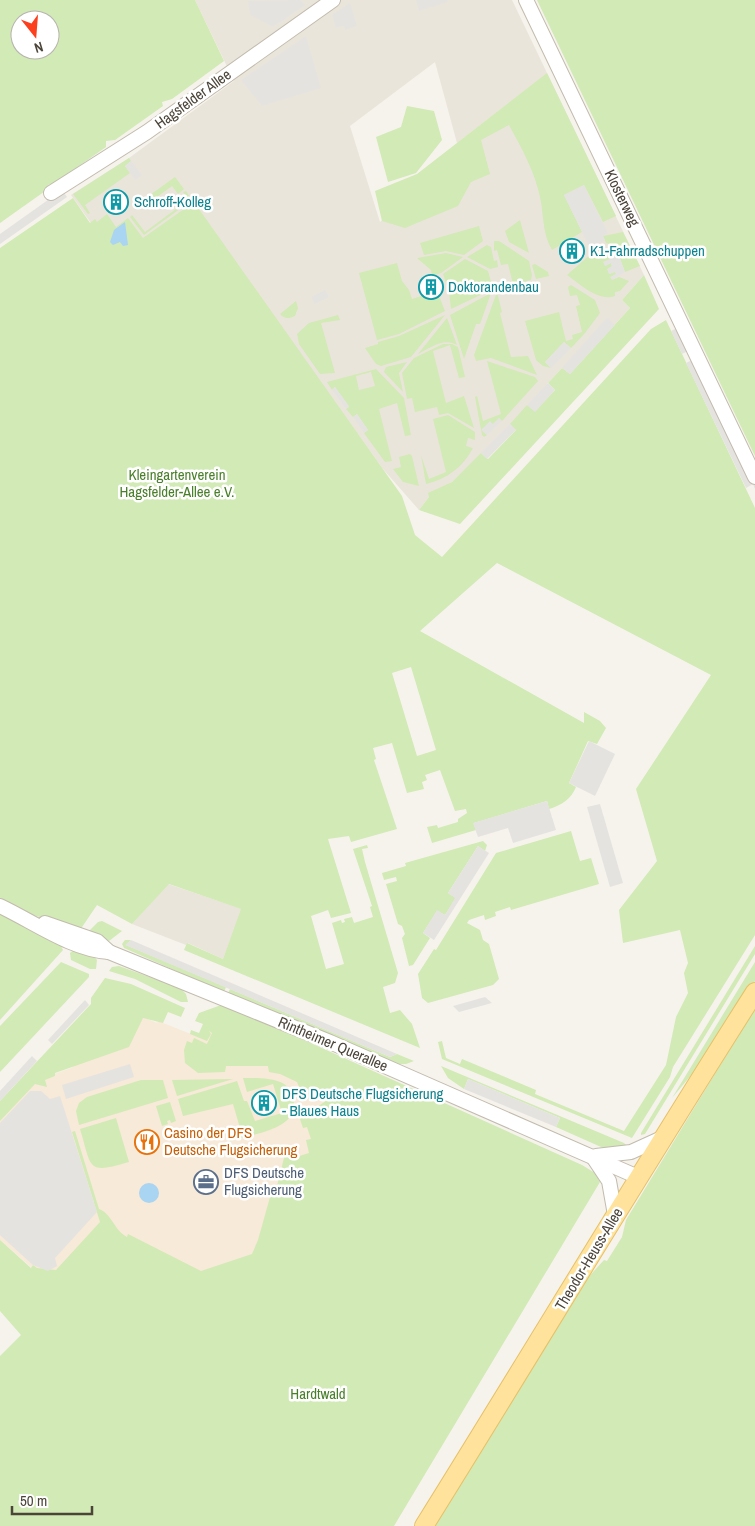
<svg xmlns="http://www.w3.org/2000/svg" width="755" height="1526" viewBox="0 0 755 1526" font-family="'Archivo Narrow',sans-serif">
	<style>
		.residential { fill: #eae5da; fill-rule: evenodd }
		.commercial { fill: #f7ead8 }
		.green { fill: #d2eab5; fill-rule: evenodd }
		.parking { fill: #e5e3e0 }
		.water { fill: #a9d4f2 }
		.lines { fill: none; stroke-linecap: round; stroke-linejoin: round }
		.minor-casing { stroke: #c2bbae; stroke-width: 16 }
		.major-casing { stroke: #e6c16a; stroke-width: 20 }
		.minor { stroke: #fff; stroke-width: 14 }
		.major { stroke: #ffe39c; stroke-width: 18 }
		.labels { text-anchor: middle; stroke-width: 5; stroke-linejoin: round; paint-order: stroke }
		.street-label { font-size: 15px; fill: #4b4439; stroke: #fff }
		.culture-label { font-size: 15px; fill: #0d838f; stroke: #fff; text-anchor: start }
		.park-label { font-size: 15px; fill: #4a7f2a; stroke: #fff }
		.food-label { font-size: 15px; fill: #c56008; stroke: #fff; text-anchor: start }
		.service-label { font-size: 15px; fill: #4e5e75; stroke: #fff; text-anchor: start }
	</style>
	<rect width="100%" height="100%" fill="#f6f3ec"/>
	<!-- residential -->
	<g class="residential">
		<path d="M195,0H512L644,275L622,300L630,308L570,374L562,368L548,383L516,430L481,454L452,482L429,497L419,510L383,469L273,316L118,261L71,195L129,158L234,81ZM435,62L457,143L539,80L380,222L350,126Z"/>
		<polygon points="168,884 242,909 223,959 188,943 186,945 132,924"/>
	</g>
	<!-- commercial -->
	<polygon class="commercial" points="143,1017 157,1023 158,1021 201,1038 206,1025 346,1086 265,1273 48,1282 0,1240 0,1111 41,1067 45,1079 55,1076 54,1074 71,1068"/>
	<!-- green -->
	<g class="green">
		<path d="M0,0H195L224,61L172,99L162,102L163,106L115,140L106,141V147L56,182L48,185V189L0,223ZM20,20H50V50H20Z"/>
		<polygon points="537,0 755,0 755,456"/>
		<path d="M547,73L616,216L603,222L584,185L564,195L582,232L552,250C542,233 544,216 540,197C535,172 521,147 509,125L481,140L490,174L471,182L458,206L405,228L382,221L375,191L417,174Z"/>
		<polygon points="407,106 434,111 442,140 416,173 388,182 376,137 401,127"/>
		<polygon points="129,158 131,161 125,166 130,173 85,205 90,213 88,214 73,194"/>
		<polygon points="175,177 184,189 178,194 172,186 146,205 143,200"/>
		<polygon points="186,191 192,200 144,235 130,217 132,215 145,232 184,203 183,200 187,197 183,192"/>
		<path d="M73,198L90,223L95,219L97,222L107,214L116,227L128,218L143,238L194,202L402,496L415,535L442,557L651,329L666,320L755,508V935L673,1067L670,1077L632,1138L442,1059L438,1042L442,1041L446,1058L460,1064L462,1059L536,1090L535,1094L624,1131L666,1065L676,1017L688,993L684,973L688,963L680,930L623,943L619,910L657,861L636,789L711,675L497,563L420,631L584,723V712L600,721L606,728L597,744L588,741L569,783L576,787C571,799 562,805 549,809L547,801L474,823L476,830L432,843L427,827L437,825L438,828L458,822V819L467,813L466,809L455,811L440,770L425,775L427,780L422,782L424,789L407,793L392,743L373,748L376,759L374,760L397,829L351,842L349,836L328,839L351,913L331,918L328,910L311,916L326,969L344,964L332,923L341,920L342,923L345,922L344,919L352,917L354,923L373,917L370,907L372,906L353,849L367,845L368,848L362,849L365,862L398,973L395,983L383,987L390,1013L400,1010L412,1024L420,1048L184,950L187,943L223,959L241,909L169,884L132,924L97,905L80,930L27,913L0,900V248ZM411,667L436,750L417,756L392,673Z"/>
		<polygon points="520,220 529,253 509,242 505,231"/>
		<polygon points="479,226 483,241 464,255 446,251 424,255 420,243"/>
		<polygon points="623,232 640,266 625,272 615,245 606,243 603,236"/>
		<polygon points="494,241 499,241 529,261 532,275 531,280 513,284 508,264 501,265 497,250 494,251"/>
		<polygon points="487,245 491,247 494,261 497,260 498,267 490,269 467,257"/>
		<path d="M600,246L607,249L610,259L605,266L611,263L612,266L610,274L615,271L616,274L612,280L619,277L629,281L620,291L615,292V296C598,302 580,284 567,275Z"/>
		<polygon points="446,253 463,257 441,273 432,276 431,270 417,258"/>
		<polygon points="465,259 488,271 493,289 451,309 449,292 443,274"/>
		<polygon points="397,263 402,281 409,290 412,299 437,291 445,311 399,334 377,340 359,273"/>
		<polygon points="535,264 548,272 549,276 536,279 532,265"/>
		<polygon points="644,275 659,309 460,524 419,510 429,497 428,493 452,482 481,453 488,459 516,430 510,424 527,405 535,411 555,390 548,383 562,368 570,374 630,308 622,300"/>
		<polygon points="571,285 595,300 600,313 585,333 571,348 564,342 545,362 551,368 543,366 536,360 525,321 559,312 566,341 573,339 572,335 582,332 576,306 580,305 577,295 570,296 568,287"/>
		<polygon points="497,292 502,312 500,313 511,357 528,356 537,375 491,358 476,361 474,355"/>
		<polygon points="491,293 480,324 476,324 464,359 450,315"/>
		<path d="M296,301L298,308L295,316C289,319 284,319 280,314Z"/>
		<polygon points="338,315 340,320 321,323 335,373 320,374 299,344 297,334 309,323"/>
		<polygon points="445,315 411,357 381,366 376,364 365,348 378,344 378,342 399,336"/>
		<path d="M447,318L457,345C444,337 430,348 418,354Z"/>
		<polygon points="443,344 452,344 458,347 465,377 459,378 450,345 433,351 446,403 464,396 474,428 448,413 439,415 437,407 415,412 412,398 407,399 402,373 414,358"/>
		<polygon points="487,361 535,377 538,381 502,421 499,418 493,424 482,429 487,435 484,437 482,435 475,397 477,396 483,421 501,414"/>
		<polygon points="407,362 399,373 403,392 384,372 386,367"/>
		<path d="M376,369L404,398L411,435L405,436L397,403L379,409L392,461L385,462L364,433L368,430L357,414L353,417L346,409L349,407L335,387L332,390L327,382ZM371,372L375,386L359,390L356,376Z"/>
		<path d="M448,415L475,432V440L468,438L466,446L473,448C463,467 447,479 426,484L421,455L429,479L446,472L433,419Z"/>
		<polygon points="410,454 412,456 419,486 403,482 393,469 401,467 399,457"/>
		<polygon points="571,831 580,861 591,858 599,884 511,910 510,907 495,912 496,916 485,920 484,915 469,920 467,923 480,930 483,940 489,944 499,979 493,985 428,1003 422,998 418,974 434,949 436,950 496,853"/>
		<polygon points="483,841 487,845 485,851 478,846 448,893 456,898 445,915 437,911 423,933 430,938 413,965 409,966 402,938 405,934 402,926 398,924 386,884 397,881 396,877 384,880 382,873 406,866 405,863"/>
		<polygon points="0,913 61,946 63,950 0,1020"/>
		<polygon points="102,921 122,931 109,941 87,933 98,922"/>
		<polygon points="125,940 131,940 126,945 226,987 224,992 124,948 122,944"/>
		<polygon points="755,946 755,954 645,1134 641,1135 641,1133"/>
		<polygon points="75,949 93,955 97,960 96,969 90,969 71,960 70,953"/>
		<polygon points="61,962 89,974 89,977 0,1072 0,1026"/>
		<polygon points="755,962 755,981 708,1055 672,1098"/>
		<polygon points="119,966 180,988 186,994 188,1002 181,1002 135,979 109,971 112,967"/>
		<polygon points="105,978 131,984 185,1008 181,1017 168,1012 163,1023 143,1018 129,1047 55,1073 55,1076 45,1080 47,1087 35,1084 0,1121 0,1101 91,1004 91,998"/>
		<polygon points="230,989 390,1057 397,1054 414,1061 406,1064 396,1064 228,993"/>
		<path d="M224,1004L582,1165L595,1173L600,1182L394,1526H0V1356L21,1335L0,1311V1240L31,1268L33,1265L37,1268L56,1270L100,1222L72,1132L75,1131L99,1209C112,1214 114,1230 127,1237L128,1234L201,1271L252,1254L258,1240L272,1190H276L287,1146L289,1144L293,1158L309,1153L306,1140L311,1139L307,1127L303,1128L300,1119L333,1096L331,1089L312,1100L304,1099L297,1082L280,1074L269,1072L268,1066H226L225,1072L198,1073L185,1063L184,1050L187,1041L192,1043L194,1038L207,1044L212,1033L209,1031L211,1034L207,1041L190,1034L191,1030L199,1033L203,1024L195,1021L199,1013Z"/>
		<polygon points="755,1008 755,1526 433,1526 584,1282 604,1260 607,1261 622,1237 626,1220"/>
		<polygon points="441,1066 624,1143 627,1146 607,1149 601,1147 556,1127 560,1118 468,1079 464,1089 448,1078"/>
		<path d="M243,1078C263,1078 295,1076 294,1105C294,1113 289,1120 282,1124C268,1133 246,1136 230,1141L227,1132L240,1128L233,1104L183,1116L178,1099L237,1081L244,1101H247L255,1121L282,1113L273,1084L247,1092Z"/>
		<polygon points="233,1079 177,1096 172,1080"/>
		<polygon points="141,1080 163,1080 168,1098 79,1125 76,1111 79,1103 87,1097"/>
		<polygon points="170,1102 176,1121 171,1123 170,1120 167,1121 168,1124 162,1126 156,1106"/>
		<path d="M116,1118L129,1162C86,1175 92,1168 80,1129Z"/>
	</g>
	<!-- parking -->
	<g class="parking">
		<polygon points="300,0 305,5 273,27 250,15 248,1"/>
		<polygon points="416,0 447,0 448,2 419,11"/>
		<polygon points="350,3 357,26 345,30 344,26 336,28 332,15"/>
		<polygon points="306,36 321,88 262,106 241,80"/>
		<polygon points="131,161 142,175 135,180 125,166"/>
		<polygon points="584,185 608,233 603,236 605,240 590,248 564,195"/>
		<polygon points="62,190 67,197 0,244 0,234"/>
		<polygon points="615,245 625,272 612,280 610,277 616,274 615,272 609,274 607,269 612,266 611,263 605,266 603,262 610,259 607,249"/>
		<polygon points="325,290 329,297 315,304 311,297"/>
		<polygon points="607,318 615,325 570,374 562,368"/>
		<polygon points="683,325 755,477 755,489 753,484 746,488 686,363 692,360 688,351 682,354 671,331"/>
		<polygon points="564,342 571,348 551,368 545,362"/>
		<polygon points="548,383 555,390 535,412 527,405"/>
		<polygon points="335,387 349,406 346,409 332,390"/>
		<polygon points="357,414 368,430 364,433 353,417"/>
		<polygon points="499,418 502,421 487,435 481,430 490,421 493,424"/>
		<polygon points="510,424 516,430 487,459 481,453"/>
		<polygon points="589,741 615,754 595,796 569,783"/>
		<polygon points="547,801 556,830 513,843 508,828 478,837 473,823"/>
		<polygon points="600,804 623,883 610,887 587,807"/>
		<polygon points="478,846 489,853 434,940 423,933 437,910 445,915 455,898 448,893"/>
		<polygon points="131,940 397,1054 390,1057 125,945"/>
		<polygon points="485,997 492,1003 459,1012 453,1006"/>
		<polygon points="85,1000 89,1005 52,1044 48,1040"/>
		<polygon points="32,1056 37,1061 0,1101 0,1091"/>
		<polygon points="130,1064 134,1077 66,1099 62,1085"/>
		<polygon points="468,1079 560,1118 556,1127 464,1089"/>
		<polygon points="30,1091 41,1091 50,1099 60,1096 97,1212 55,1258 57,1266 48,1271 33,1265 0,1235 0,1123"/>
	</g>
	<!-- water -->
	<g class="water">
		<polygon points="125,222 128,245 123,246 120,242 113,245 110,242 114,230"/>
		<circle cx="149" cy="1193" r="10"/>
	</g>
	<g class="lines">
		<defs>
			<g id="minor">
				<polyline points="526,0 755,477"/>
				<polyline points="51,193 147,132 333,0"/>
				<path d="M0,906C34,922 72,950 109,952L330,1042L638,1177"/>
				<polyline points="45,923 97,941 109,952"/>
				<polyline points="596,1156 631,1152 664,1137"/>
				<polyline points="593,1157 609,1181 615,1215"/>
			</g>
			<path id="major" d="M424,1526C535,1348 642,1169 755,992"/>
		</defs>
		<!-- minor casing -->
		<use href="#minor" class="minor-casing"/>
		<!-- major casing -->
		<use href="#major" class="major-casing"/>
		<!-- minor -->
		<use href="#minor" class="minor"/>
		<!-- major -->
		<use href="#major" class="major"/>
	</g>
	<!-- icons -->
	<defs>
		<symbol id="building-ring" viewBox="-11 -11 22 22"><circle r="9.5" fill="#fff" stroke="#0f9aa8" stroke-width="1.5"/><path d="M-4-6H4V6H1V3H-1V6H-4ZM-2.5-4.3h1.7v1.8h-1.7ZM.8-4.3h1.7v1.8H.8ZM-2.5-1h1.7V.8h-1.7ZM.8-1h1.7V.8H.8Z" fill="#0f9aa8"/></symbol>
		<symbol id="restaurant-ring" viewBox="-11 -11 22 22"><circle r="9.5" fill="#fff" stroke="#e8710a" stroke-width="1.5"/><path d="M-5-6h1v4h1v-4h1v4h1v-4h1v5L-1.5 .5V6h-2V.5L-5-1ZM5-6V6H3V1.5H1.5Q1.5-4 5-6Z" fill="#e8710a"/></symbol>
		<symbol id="office-ring" viewBox="-11 -11 22 22"><circle r="9.5" fill="#fff" stroke="#5c6f8a" stroke-width="1.5"/><path d="M-6-3h4V-5.5h4V-3h4V5H-6ZM-1-4.5V-3h2v-1.5ZM-6 0V1H6V0Z" fill="#5c6f8a"/></symbol>
	</defs>
	<g fill-rule="evenodd">
		<use href="#building-ring" x="102" y="188" width="28" height="28"/>
		<use href="#building-ring" x="558" y="237" width="28" height="28"/>
		<use href="#building-ring" x="417" y="273" width="28" height="28"/>
		<use href="#building-ring" x="250" y="1089" width="28" height="28"/>
		<use href="#restaurant-ring" x="133" y="1128" width="28" height="28"/>
		<use href="#office-ring" x="192" y="1168" width="28" height="28"/>
	</g>
	<g class="labels">
		<!-- street labels -->
		<g class="street-label">
			<text transform="translate(193 99) rotate(-36)" y="5">Hagsfelder Allee</text>
			<text transform="translate(622 198) rotate(64)" y="5">Klosterweg</text>
			<text transform="translate(333 1044) rotate(23)" y="5">Rintheimer Querallee</text>
			<text transform="translate(589 1259) rotate(-59)" y="5">Theodor-Heuss-Allee</text>
		</g>
		<!-- culture labels -->
		<g class="culture-label">
			<text x="134" y="207">Schroff-Kolleg</text>
			<text x="590" y="256">K1-Fahrradschuppen</text>
			<text x="448" y="292">Doktorandenbau</text>
			<text x="282" y="1099">DFS Deutsche Flugsicherung<tspan x="282" dy="17">- Blaues Haus</tspan></text>
		</g>
		<!-- park labels -->
		<g class="park-label">
			<text x="177" y="480">Kleingartenverein<tspan x="177" dy="17">Hagsfelder-Allee e.V.</tspan></text>
			<text x="318" y="1399">Hardtwald</text>
		</g>
		<!-- food labels -->
		<g class="food-label">
			<text x="164" y="1138">Casino der DFS<tspan x="164" dy="17">Deutsche Flugsicherung</tspan></text>
		</g>
		<!-- service labels -->
		<g class="service-label">
			<text x="224" y="1178">DFS Deutsche<tspan x="224" dy="17">Flugsicherung</tspan></text>
		</g>
	</g>
	<!-- north arrow -->
	<g transform="translate(35 35) rotate(163)"><circle r="24" fill="#ffffff" stroke="#b7b4b0"/>
	<path d="M0-4L9 19L0 12L-9 19Z" fill="#fc3f1d"/>
	<text y="-8" font-size="14" font-weight="bold" text-anchor="middle" fill="#4b4439">N</text>
	</g>
	<!-- scale -->
	<path d="M12 1506v8h80v-8" fill="none" stroke="#4b4439" stroke-width="2.5"/>
	<text x="20" y="1506" font-size="15" fill="#4b4439" stroke="#ffffff" stroke-width="4" paint-order="stroke">50 m</text>
</svg>
